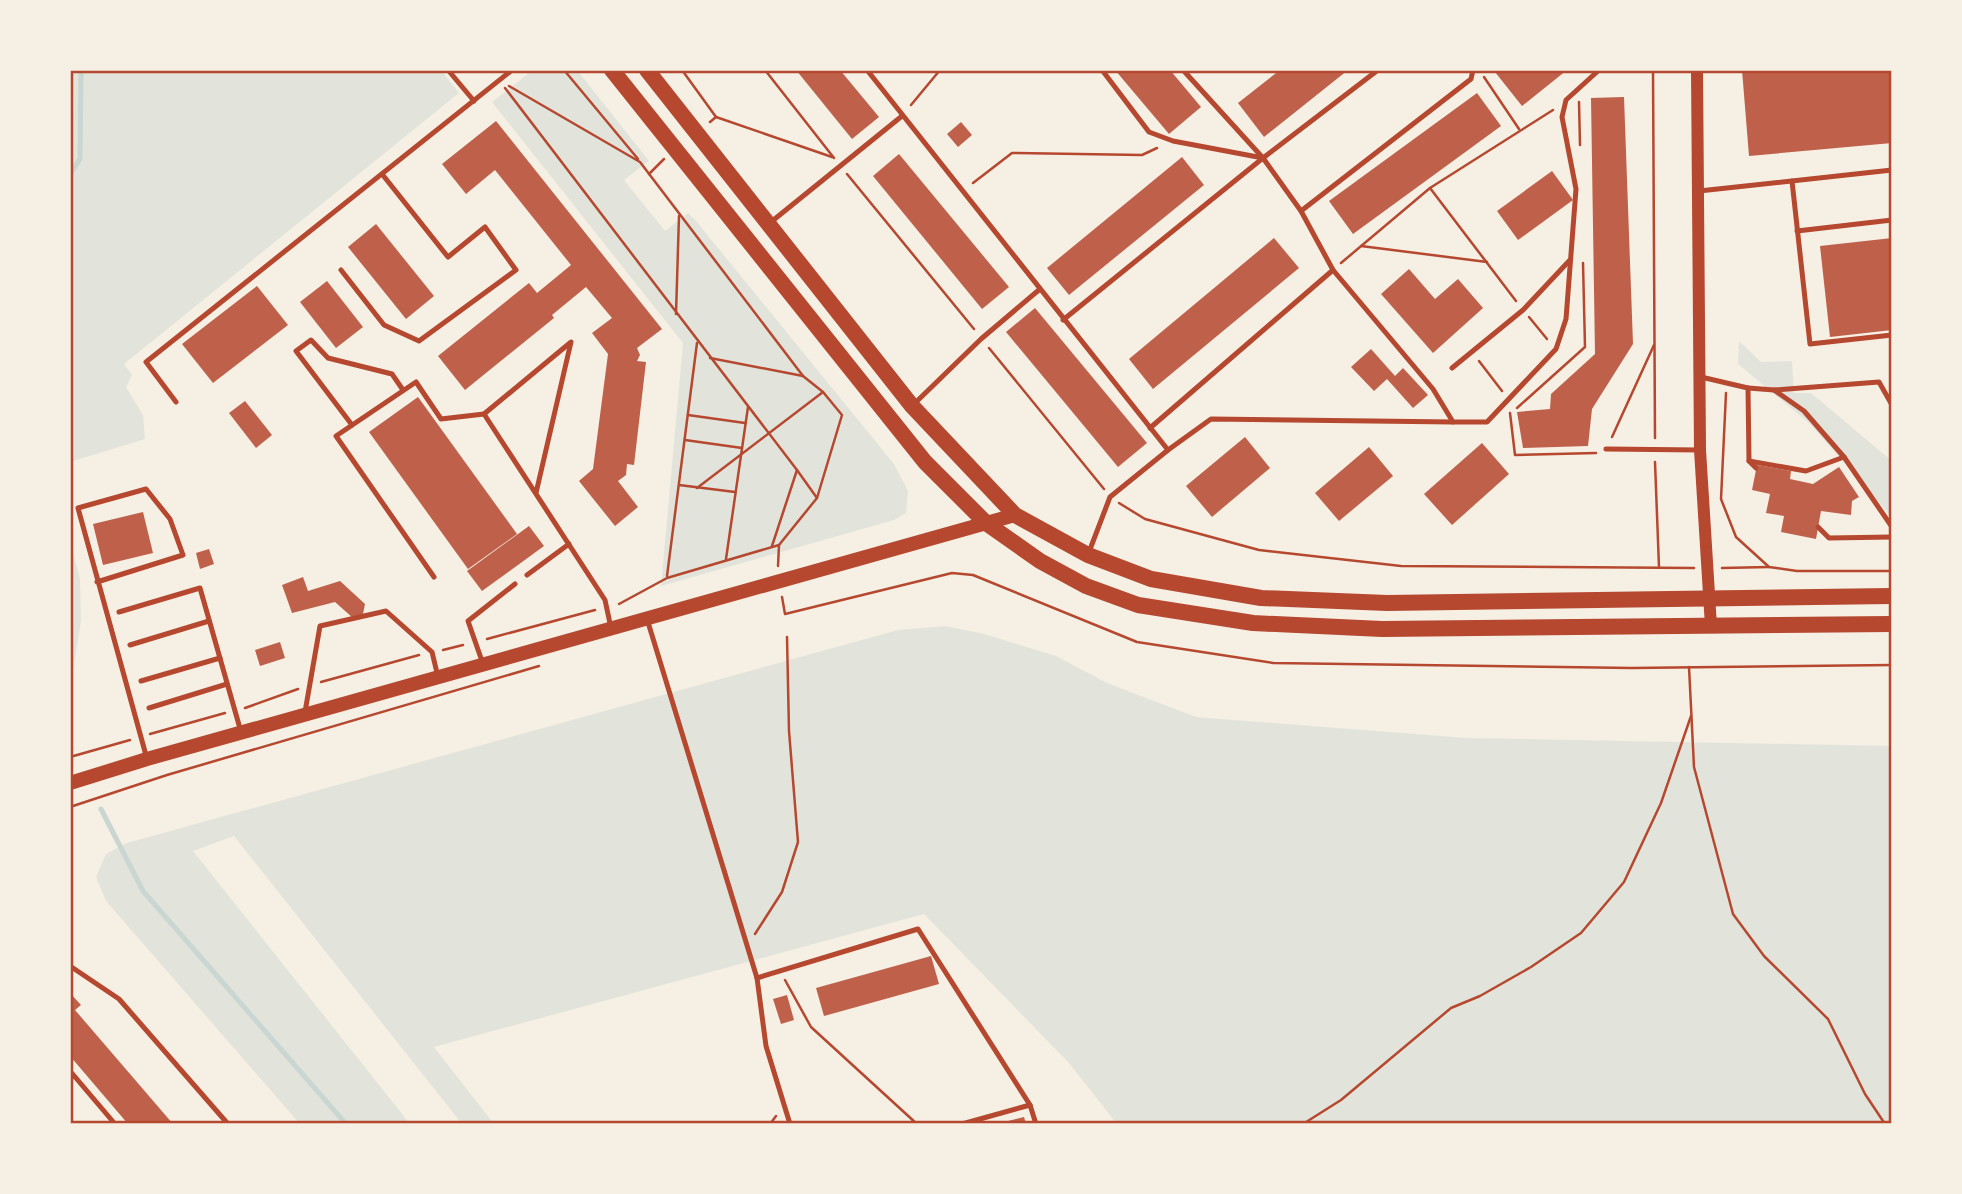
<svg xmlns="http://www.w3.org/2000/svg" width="1962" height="1194" viewBox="0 0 1962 1194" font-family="'Exo 2',sans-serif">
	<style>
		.green { fill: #e2e4dc }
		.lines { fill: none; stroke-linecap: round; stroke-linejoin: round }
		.stream { stroke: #c9d6d2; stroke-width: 5 }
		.building { fill: #bf614a }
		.path { stroke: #b5482f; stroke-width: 2.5 }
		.service { stroke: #b5482f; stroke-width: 5 }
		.tertiary { stroke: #b5482f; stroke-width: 12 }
		.secondary { stroke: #b5482f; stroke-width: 14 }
		.primary { stroke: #b5482f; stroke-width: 16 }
		.neatline { fill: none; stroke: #b5482f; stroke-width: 2.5 }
	</style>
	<rect width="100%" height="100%" fill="#f6efe4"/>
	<!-- green -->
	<g class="green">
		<polygon points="70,70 441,70 459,93 124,364 132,375 126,387 143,415 145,439 70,462"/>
		<polygon points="533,70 577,70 649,161 624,180 665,231 688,213 696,221 894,464 908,491 906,513 894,520 661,586 683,343 492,102"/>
		<polygon points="1739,341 1761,362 1792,361 1794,393 1811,393 1892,461 1892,517 1809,423 1738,364"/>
		<polygon points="70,540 80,579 81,621 70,691"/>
		<polygon points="945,626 984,634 1056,656 1107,683 1196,717 1467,738 1892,746 1892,1124 1117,1124 1069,1063 924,914 434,1047 494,1124 462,1124 234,836 193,851 410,1124 300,1124 106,901 96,877 106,854 127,843 898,630"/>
	</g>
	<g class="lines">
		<!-- stream -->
		<g class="stream">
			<polyline points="70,174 80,159 81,70"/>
			<polyline points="70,748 71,749"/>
			<polyline points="101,809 143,891 346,1124"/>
		</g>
	</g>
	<!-- building -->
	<g class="building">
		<polygon points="796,70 840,70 879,117 852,139"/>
		<polygon points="1115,70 1170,70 1201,107 1169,134"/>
		<polygon points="1280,70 1348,70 1264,137 1238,103"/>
		<polygon points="1497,70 1567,70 1522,106 1495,72"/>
		<polygon points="1742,70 1892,70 1892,143 1749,156"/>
		<polygon points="1477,93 1501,126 1353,234 1329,201"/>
		<polygon points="1624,97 1633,344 1592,409 1588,446 1523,448 1517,412 1550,409 1551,394 1595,354 1591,98"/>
		<polygon points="496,121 662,329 637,348 640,355 637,361 646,362 634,465 627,464 626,475 618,481 638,507 615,526 579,481 593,469 608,354 592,333 612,318 586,287 552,315 554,318 465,390 438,356 529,283 537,293 571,265 495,170 466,194 442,164"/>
		<polygon points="961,122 972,135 958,147 947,134"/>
		<polygon points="899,154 1009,287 982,309 873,176"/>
		<polygon points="1182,157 1204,185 1069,295 1047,268"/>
		<polygon points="1552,171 1573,200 1518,240 1497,211"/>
		<polygon points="376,224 434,296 406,319 348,247"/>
		<polygon points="1274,238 1299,268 1153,389 1129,359"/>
		<polygon points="1892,238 1892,330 1830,337 1820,246"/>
		<polygon points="1409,269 1435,299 1458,279 1483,308 1433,353 1381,294"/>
		<polygon points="327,281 363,327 336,348 300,302"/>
		<polygon points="257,286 288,325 213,383 182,344"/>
		<polygon points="1035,308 1147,443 1118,467 1006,332"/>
		<polygon points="1371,349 1395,376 1403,368 1428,395 1413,408 1387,379 1374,391 1351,367"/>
		<polygon points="418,397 517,534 468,569 369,432"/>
		<polygon points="245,401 272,435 256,448 229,413"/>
		<polygon points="1245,437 1270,468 1212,517 1186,486"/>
		<polygon points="1482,443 1509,474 1452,525 1424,494"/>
		<polygon points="1369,447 1393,476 1339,521 1315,493"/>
		<polygon points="1757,465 1791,471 1790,479 1813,484 1839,467 1859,497 1852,501 1851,515 1821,511 1816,539 1781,532 1784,516 1766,513 1770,494 1752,490"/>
		<polygon points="143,512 153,553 103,565 93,524"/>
		<polygon points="529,526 544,546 482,591 467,571"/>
		<polygon points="209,549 214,564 200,569 196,553"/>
		<polygon points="303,577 308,591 340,581 365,604 363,614 353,618 335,602 292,613 282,585"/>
		<polygon points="280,642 285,658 260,666 255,650"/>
		<polygon points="931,956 939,984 824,1016 816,988"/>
		<polygon points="70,993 81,1005 75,1010 173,1124 128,1124 70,1056"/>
		<polygon points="787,995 794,1020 781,1024 773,999"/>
		<polygon points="1024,1117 1026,1124 1000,1124 1000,1123"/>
	</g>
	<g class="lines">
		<!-- path -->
		<g class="path">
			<polyline points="564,70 638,159"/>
			<polyline points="682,70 716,117"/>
			<polyline points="765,70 834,158"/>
			<polyline points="1653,70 1655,438"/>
			<polyline points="1484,77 1519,129"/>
			<polyline points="509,86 640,162 803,376 823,392 842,415 817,498 779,545 778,566"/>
			<polyline points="505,88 797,470 772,546"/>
			<polyline points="1579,102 1580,145"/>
			<polyline points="911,105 940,70"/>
			<polyline points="710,122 716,117 832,157"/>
			<polyline points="649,174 664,159"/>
			<polyline points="847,174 974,329"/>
			<polyline points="973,183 1012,153 1142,155 1157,148"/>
			<polyline points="1430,188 1516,301"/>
			<polyline points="1361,246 1487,262"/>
			<polyline points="1341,263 1430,188 1553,110"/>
			<polyline points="676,314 679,216"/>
			<polyline points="1529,317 1547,339"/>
			<polyline points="989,348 1104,489"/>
			<polyline points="710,358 803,376"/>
			<polyline points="1479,361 1502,391"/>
			<polyline points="1726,393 1721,499 1736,537 1769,567 1797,571 1892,571"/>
			<polyline points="1517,408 1585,347 1583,263"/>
			<polyline points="1510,413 1515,455 1596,453"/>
			<polyline points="688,415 745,423"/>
			<polyline points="1612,437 1654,345"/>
			<polyline points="685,440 742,448"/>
			<polyline points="1655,462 1659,567"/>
			<polyline points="797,470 817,498"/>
			<polyline points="679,485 735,492"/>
			<polyline points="697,488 823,392"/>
			<polyline points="1119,503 1145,519 1259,550 1401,566 1694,568"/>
			<polyline points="726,559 748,407"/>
			<polyline points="1722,568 1769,567"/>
			<polyline points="667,576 697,343"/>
			<polyline points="782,597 785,614 952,573 973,575 1137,642 1273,663 1632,668 1892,665"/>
			<polyline points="619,604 667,578 779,545"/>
			<polyline points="487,639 595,610"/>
			<polyline points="443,650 463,645"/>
			<polyline points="1689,667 1694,767 1733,914 1764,956 1828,1019 1865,1094 1885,1124"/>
			<polyline points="321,682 419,655"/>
			<polyline points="245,708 298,689"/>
			<polyline points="150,734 225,713"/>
			<polyline points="70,757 130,740"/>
			<polyline points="70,807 167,775 539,666"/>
			<polyline points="755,934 782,892 798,842 789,731 787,637"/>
			<polyline points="785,980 811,1027 917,1124"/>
			<polyline points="770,1124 776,1116"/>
			<polyline points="1303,1124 1341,1100 1451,1008 1480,996 1531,967 1581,933 1624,882 1661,803 1691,716"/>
		</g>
		<!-- service -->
		<g class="service">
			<polyline points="448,70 474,101"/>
			<polyline points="867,70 1168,450 1211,419 1453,422"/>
			<polyline points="1102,70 1149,132 1173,141 1263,158"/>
			<polyline points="1183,70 1263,158 1301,211 1333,270 1433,389 1453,422 1487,422 1556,349 1566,319 1576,189 1562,117 1566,100 1599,70"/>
			<polyline points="1792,181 1810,344 1892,335"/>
			<polyline points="1699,191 1892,170"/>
			<polyline points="1301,211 1471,79 1473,70"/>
			<polyline points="771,222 902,116"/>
			<polyline points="1797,231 1892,220"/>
			<polyline points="341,270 384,325 419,341 516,270 485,227 448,257 382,174"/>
			<polyline points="1063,320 1263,158 1378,70"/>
			<polyline points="1452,368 1523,310 1569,261"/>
			<polyline points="1701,377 1748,388 1749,461 1756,468"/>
			<polyline points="1748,388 1774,390 1804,411 1844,457"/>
			<polyline points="1774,390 1879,382 1892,405"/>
			<polyline points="176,402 146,362 512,70"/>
			<polyline points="914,404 981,339 1040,289"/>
			<polyline points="352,425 296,351 311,340 328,358 392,374 403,390"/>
			<polyline points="1150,428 1333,270"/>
			<polyline points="1606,449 1700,450"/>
			<polyline points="1749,461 1806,471 1844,457 1892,527"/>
			<polyline points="536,493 571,342 484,414 605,600 611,628"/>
			<polyline points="1818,527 1829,538 1892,537"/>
			<polyline points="1089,552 1110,497 1168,450"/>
			<polyline points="527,575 569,544"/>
			<polyline points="434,577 336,436 416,382 441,419 484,414"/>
			<polyline points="97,582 183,555 170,519 146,489 78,508 147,759"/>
			<polyline points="119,612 200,588 241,732"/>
			<polyline points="647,619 757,978 766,1046 790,1124"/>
			<polyline points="130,645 209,621"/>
			<polyline points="483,664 468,621 515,584"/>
			<polyline points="141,681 220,658"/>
			<polyline points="149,708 227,684"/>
			<polyline points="305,712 320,626 386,611 432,652 438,677"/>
			<polyline points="70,966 119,999 228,1124"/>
			<polyline points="757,978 918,929 1030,1105"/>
			<polyline points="70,1071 115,1124"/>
			<polyline points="962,1124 1030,1105 1036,1124"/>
		</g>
		<!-- tertiary -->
		<polyline class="tertiary" points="1697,70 1700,450 1711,626"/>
		<!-- secondary -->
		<polyline class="secondary" points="70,783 147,759 1015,515"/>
		<!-- primary -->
		<g class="primary">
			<polyline points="612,70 925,462 986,523 1040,561 1086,586 1138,605 1253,623 1382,629 1892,624"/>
			<polyline points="647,70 912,406 1015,515 1088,555 1151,579 1261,598 1387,603 1892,596"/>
		</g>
	</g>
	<!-- border -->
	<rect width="1962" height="1194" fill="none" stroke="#f6efe4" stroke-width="144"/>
	<rect x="72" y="72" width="1818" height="1050" class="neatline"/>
</svg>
